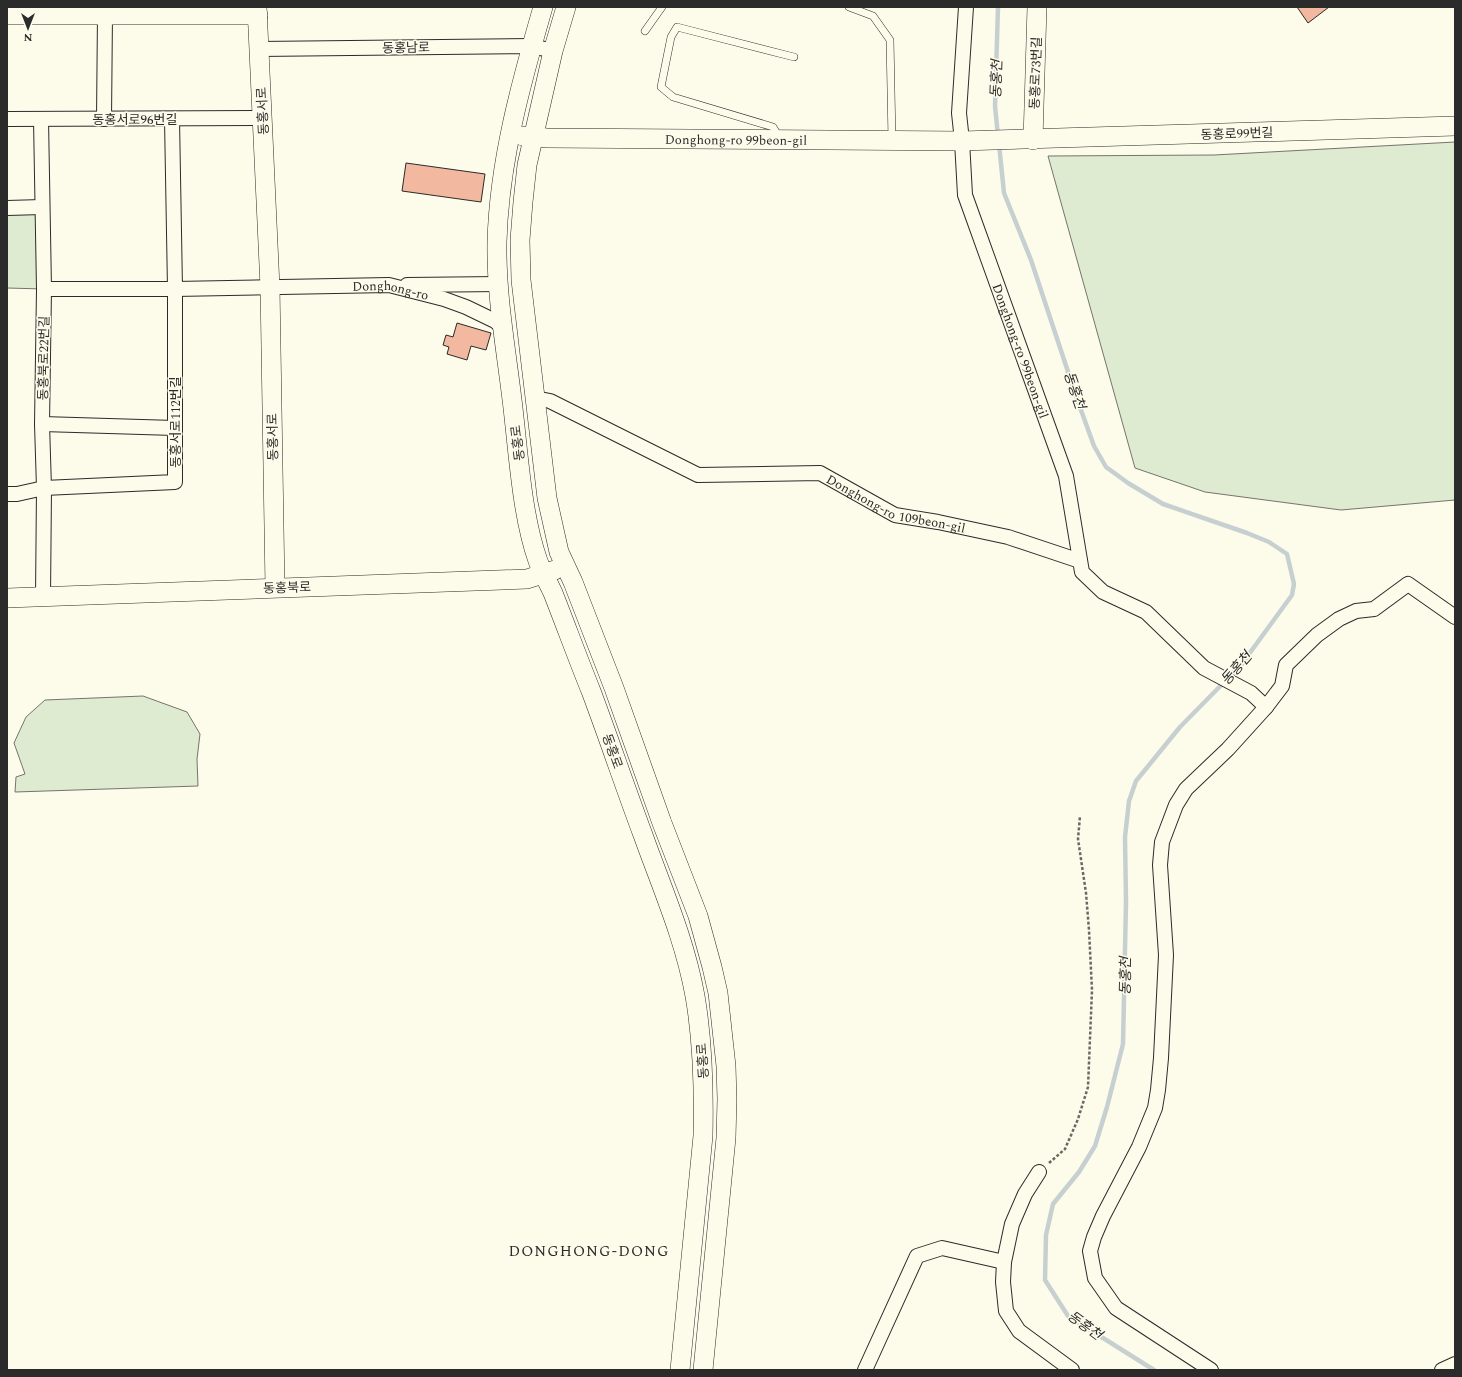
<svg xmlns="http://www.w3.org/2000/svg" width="1462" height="1377" viewBox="0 0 1462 1377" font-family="Spectral,'Noto Sans KR',serif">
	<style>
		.green { fill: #deebd1; stroke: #74746e }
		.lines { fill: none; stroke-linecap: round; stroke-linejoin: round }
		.stream { stroke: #c7d0d0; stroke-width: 4.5 }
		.building { fill: #f2b8a0; stroke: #2b2b2b }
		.lane-casing { stroke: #2b2b2b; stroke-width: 8 }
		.street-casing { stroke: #2b2b2b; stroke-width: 16 }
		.secondary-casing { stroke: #2b2b2b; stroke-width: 20 }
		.path { stroke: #6a6964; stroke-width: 2.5; stroke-dasharray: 3 2; stroke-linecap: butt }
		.lane { stroke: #fdfbea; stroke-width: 7 }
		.street { stroke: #fdfbea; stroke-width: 14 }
		.secondary { stroke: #fdfbea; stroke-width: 19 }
		.labels { text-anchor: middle; stroke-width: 3; stroke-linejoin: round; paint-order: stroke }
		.street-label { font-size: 13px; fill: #2b2b2b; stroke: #fdfbea }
		.water-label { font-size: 14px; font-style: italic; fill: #2b2b2b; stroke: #fdfbea }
		.quarter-label { font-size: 15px; letter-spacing: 1px; fill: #2b2b2b; stroke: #fdfbea }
	</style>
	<rect width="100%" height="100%" fill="#fdfbea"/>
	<!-- green -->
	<g class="green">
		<polygon points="1455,142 1455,500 1341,510 1205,492 1135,468 1048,156 1214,155"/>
		<polygon points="42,207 44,289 7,288 7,208"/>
		<polygon points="143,696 187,712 200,734 197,759 198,786 15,792 16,777 25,774 14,743 26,717 45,700"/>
	</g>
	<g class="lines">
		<!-- stream -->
		<g class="stream">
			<polyline points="998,7 995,106 998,136"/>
			<polyline points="999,144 1004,193 1031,260 1077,399 1094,446 1106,467 1128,483 1163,504 1247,533 1269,542 1287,554 1294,584 1292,595 1241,665 1180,727 1136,781 1129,801 1125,837 1126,902 1123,1044 1107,1107 1095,1146 1079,1172 1053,1204 1046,1235 1045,1280 1068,1316 1154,1370"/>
		</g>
	</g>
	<!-- building -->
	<g class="building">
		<polygon points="1297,7 1329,7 1308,23"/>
		<polygon points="406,163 485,174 481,202 402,191"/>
		<polygon points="457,323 491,333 486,350 471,346 467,360 447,354 449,347 443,345 446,335 453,337"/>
	</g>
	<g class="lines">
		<defs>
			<g id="lane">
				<polyline points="849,7 873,16 890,40 892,140"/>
				<polyline points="645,31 662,7"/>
				<polyline points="779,137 773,127 673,97 661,87 671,37 677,27 794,57"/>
			</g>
			<g id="street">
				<path id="s1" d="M966,7L959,113L962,141L965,195L1066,476L1082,572L1103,592L1146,612L1204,668L1251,693L1266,707"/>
				<polyline points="259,49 532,46 553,51"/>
				<polyline points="7,119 262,118"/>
				<polyline points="41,119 44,289 42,424 44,488 43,598"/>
				<polyline points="104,119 105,14"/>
				<path id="s2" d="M172,119L175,289L389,285L444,299L466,307L495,321L502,327"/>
				<polyline points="7,208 42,207"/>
				<polyline points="407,285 499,284"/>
				<path id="s3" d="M535,398L550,401L698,475L820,473L895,515L938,522L1008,537L1080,561"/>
				<polyline points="42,424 175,428"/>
				<polyline points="7,494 17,494 44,488 175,482 175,289 44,289"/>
				<polyline points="1039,1172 1025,1194 1012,1224 1004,1262 1003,1282 1006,1311 1019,1331 1072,1370"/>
				<polyline points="865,1370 917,1256 942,1248 1004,1262"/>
				<polyline points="1211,1370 1116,1308 1095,1278 1090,1251 1094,1237 1103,1216 1139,1147 1155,1108 1158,1090 1161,1058 1166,955 1160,865 1162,842 1176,805 1186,789 1228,749 1266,707 1282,686 1286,665 1317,635 1339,619 1356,611 1374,609 1408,584 1455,617"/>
				<polyline points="1442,1370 1455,1364"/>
			</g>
			<g id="secondary">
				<polyline points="257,7 270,287 275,587"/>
				<path d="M543,7C521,83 499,162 497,242C496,301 508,359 514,417C519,462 523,519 538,561C542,572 548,582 553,593C566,626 578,659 591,691C609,739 625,787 643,835C662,888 685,940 695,996C703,1042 704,1089 703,1136L680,1370"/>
				<polyline points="566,7 553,51 527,165 523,202 520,240 521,280 547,498 559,552 573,582 614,688 662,823 698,916 712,967 718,993 726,1066 727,1099 726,1138 703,1370"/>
				<polyline points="7,15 258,15"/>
				<path id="s4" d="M523,136L547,138L962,141L1455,126"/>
				<polyline points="1033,140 1037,7"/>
				<polyline points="7,598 527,579 555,570"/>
			</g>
		</defs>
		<!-- lane casing -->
		<use href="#lane" class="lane-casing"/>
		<!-- street casing -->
		<use href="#street" class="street-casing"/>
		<!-- secondary casing -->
		<use href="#secondary" class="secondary-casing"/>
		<!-- path -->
		<polyline class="path" points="1049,1163 1065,1149 1078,1119 1088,1087 1092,990 1089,930 1086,893 1078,839 1080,816"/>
		<!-- lane -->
		<use href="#lane" class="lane"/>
		<!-- street -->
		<use href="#street" class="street"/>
		<!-- secondary -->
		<use href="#secondary" class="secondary"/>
	</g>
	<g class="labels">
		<!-- street labels -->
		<g class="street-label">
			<text transform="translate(406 47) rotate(-1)" y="5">동홍남로</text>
			<text transform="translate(1035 73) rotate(-88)" y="5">동홍로73번길</text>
			<text transform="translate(262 111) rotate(-93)" y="5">동홍서로</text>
			<text x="135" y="124">동홍서로96번길</text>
			<text transform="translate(1237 133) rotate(-2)" y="5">동홍로99번길</text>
			<text dy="5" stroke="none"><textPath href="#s4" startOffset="213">Donghong-ro 99beon-gil</textPath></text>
			<text dy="5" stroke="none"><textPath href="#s2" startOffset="386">Donghong-ro</textPath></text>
			<text dy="5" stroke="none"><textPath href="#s1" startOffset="354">Donghong-ro 99beon-gil</textPath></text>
			<text transform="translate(43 358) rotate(-89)" y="5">동홍북로22번길</text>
			<text transform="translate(175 422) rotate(-90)" y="5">동홍서로112번길</text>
			<text transform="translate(272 437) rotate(-91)" y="5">동홍서로</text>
			<text transform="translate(517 443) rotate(-97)" y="5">동홍로</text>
			<text dy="5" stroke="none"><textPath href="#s3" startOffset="386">Donghong-ro 109beon-gil</textPath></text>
			<text transform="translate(287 587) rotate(-2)" y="5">동홍북로</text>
			<text transform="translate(613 751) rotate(70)" y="5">동홍로</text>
			<text transform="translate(702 1061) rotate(-94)" y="5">동홍로</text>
		</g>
		<!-- water labels -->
		<g class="water-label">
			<text transform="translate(996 79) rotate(-88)" y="5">동홍천</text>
			<text transform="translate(1075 390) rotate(71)" y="5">동홍천</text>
			<text transform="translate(1236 668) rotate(-49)" y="5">동홍천</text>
			<text transform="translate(1125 976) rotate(-89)" y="5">동홍천</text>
			<text transform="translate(1085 1325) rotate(36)" y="5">동홍천</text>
		</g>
		<!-- quarter labels -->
		<g class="quarter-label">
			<text x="589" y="1256">DONGHONG-DONG</text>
		</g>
	</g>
	<!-- border -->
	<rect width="1462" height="1377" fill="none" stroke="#2b2b2b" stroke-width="16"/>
	<!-- north arrow -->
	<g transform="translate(28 28) rotate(180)" stroke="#fdfbea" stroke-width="3" paint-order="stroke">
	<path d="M0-3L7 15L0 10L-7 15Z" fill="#2b2b2b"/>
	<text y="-6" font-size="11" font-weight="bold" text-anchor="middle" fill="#2b2b2b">N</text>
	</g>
</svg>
